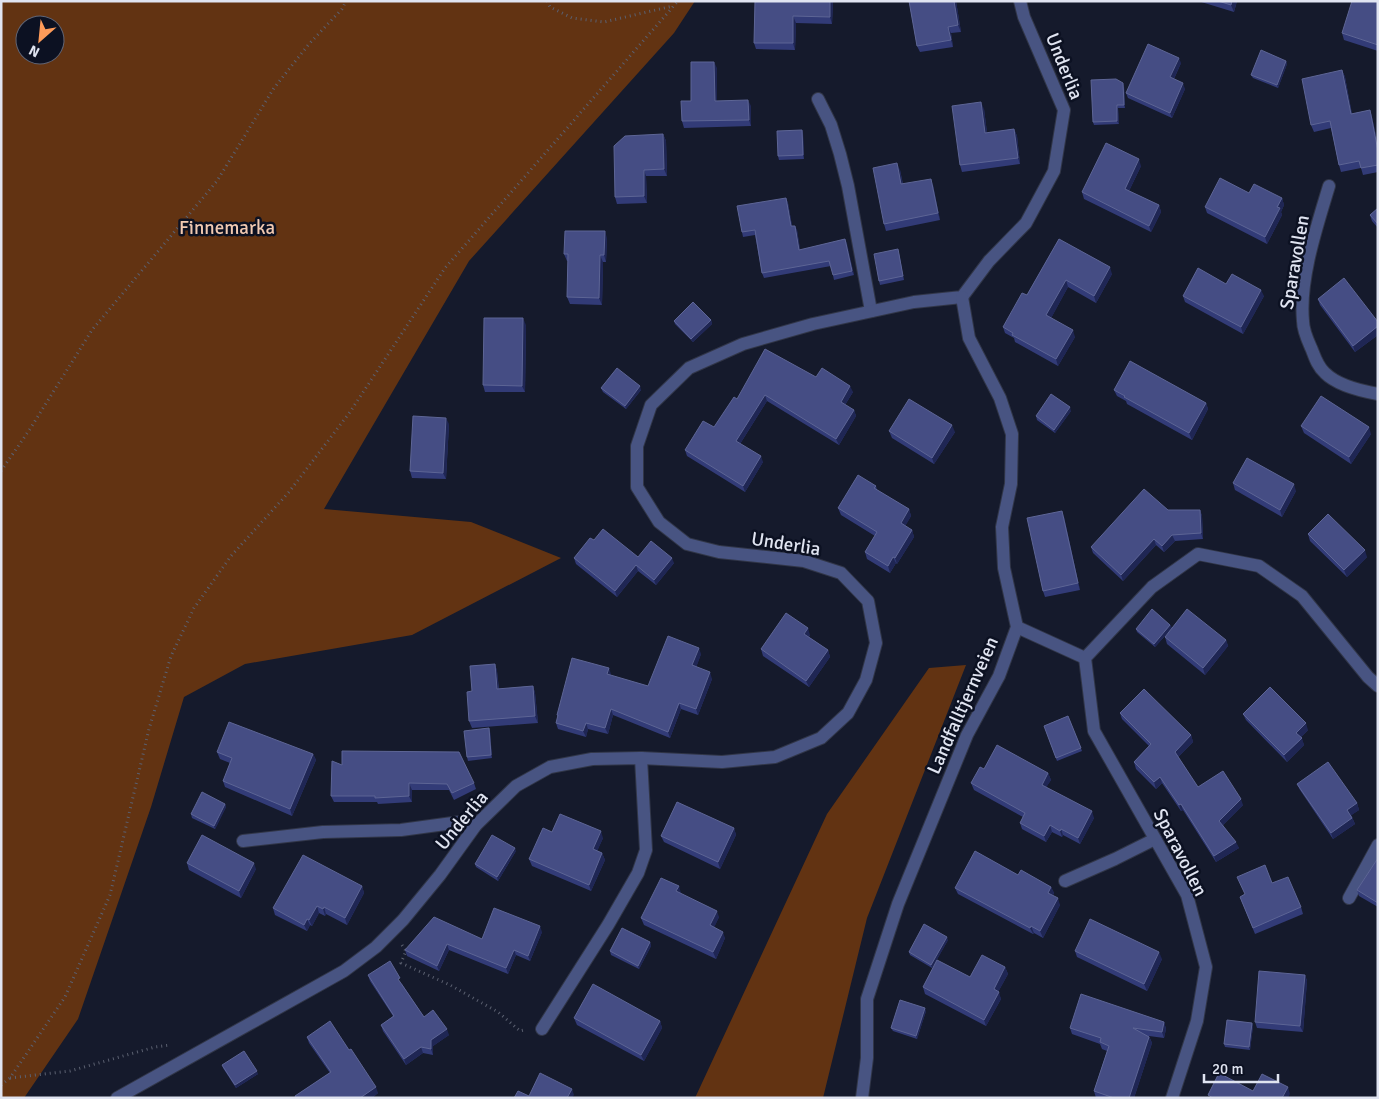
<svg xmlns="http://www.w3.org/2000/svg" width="1379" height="1099" viewBox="0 0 1379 1099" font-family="Signika,sans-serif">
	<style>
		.green { fill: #623312; fill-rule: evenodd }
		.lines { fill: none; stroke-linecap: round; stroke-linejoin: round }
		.minor-casing { stroke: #313648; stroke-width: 14 }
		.path { stroke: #5b6070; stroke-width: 3; stroke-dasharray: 1 4; stroke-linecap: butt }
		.minor { stroke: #485482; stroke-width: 12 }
		.wall { fill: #323b77 }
		.shaded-wall { fill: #1f2654 }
		.building { fill: #454d84; stroke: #5d6595 }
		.labels { text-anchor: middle; stroke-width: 5; stroke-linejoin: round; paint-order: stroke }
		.street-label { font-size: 19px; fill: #e0e4f1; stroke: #0c1122 }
		.park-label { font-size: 19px; fill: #f1c9b1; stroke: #0c1122 }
	</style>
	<rect width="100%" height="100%" fill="#151a2c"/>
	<!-- green -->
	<g class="green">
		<path d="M1,1H695L674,33L469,261L324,509L471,522L561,558L412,635L245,664L184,697L151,807L78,1019L24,1098H1ZM25,25H55V55H25Z"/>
		<polygon points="966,665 867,918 823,1098 695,1098 827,814 929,668"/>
	</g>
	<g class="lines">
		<defs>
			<g id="minor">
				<polyline points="818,99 831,125 840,154 848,186 871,311"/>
				<path d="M1329,186C1317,226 1299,279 1303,321C1303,331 1308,341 1312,350C1315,358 1318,367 1325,373C1337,385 1361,391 1378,394"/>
				<polyline points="1017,627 1085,658"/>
				<polyline points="243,841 323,832 401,830 460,822 476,825"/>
				<polyline points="1065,881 1115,859 1155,839"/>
				<polyline points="1349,898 1378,845"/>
				<polyline points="542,1029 608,925 638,873 646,850 641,758"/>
				<polyline points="117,1098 344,971 376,947 403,920 440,875 476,825 516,786 550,767 592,759 641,758 722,762 775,757 821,738 848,713 866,680 876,643 868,601 841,573 804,561 719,552 687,544 659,522 637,487 637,446 651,405 689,368 743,344 813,324 914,302 962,297 989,261 1026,223 1054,171 1064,110 1024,17 1020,1"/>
				<polyline points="862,1098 867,1058 867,999 898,904 967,735 999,676 1017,627 1004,568 1002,527 1011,484 1012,434 1000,398 969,338 962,297"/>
				<polyline points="1172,1098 1197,1021 1206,967 1187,895 1094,731 1085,658 1152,587 1198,554 1259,566 1302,596 1368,677 1378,686"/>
			</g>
		</defs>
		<!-- minor casing -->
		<use href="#minor" class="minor-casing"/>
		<!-- path -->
		<g class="path">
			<polyline points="547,1 550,7 572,18 604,22 673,6"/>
			<polyline points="1,471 30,429 92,330 217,181 274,88 309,44 342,9 346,1"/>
			<polyline points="402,945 406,951 401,963 450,985 498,1012 520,1031 524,1030"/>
			<polyline points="10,1078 70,1071 155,1047 170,1045"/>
			<polyline points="1,1085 10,1078 65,997 110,895 149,729 171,656 194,608 231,556 289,492 350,412 445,268 678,1"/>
		</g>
		<!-- minor -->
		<use href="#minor" class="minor"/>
	</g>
	<!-- wall -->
	<g class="wall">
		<polygon points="755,1 833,1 832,24 796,23 795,50 756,49 754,43"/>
		<polygon points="909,1 956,1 961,32 951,33 953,47 920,52 917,46"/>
		<polygon points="1198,1 1237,1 1234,12"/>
		<polygon points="1378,1 1378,51 1344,40 1342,33"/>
		<polygon points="1286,61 1287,64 1278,88 1253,78 1251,75"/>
		<polygon points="1181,63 1174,79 1185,89 1172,118 1128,98 1126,93"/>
		<polygon points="717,68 717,101 751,106 751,126 684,128 682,121 691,101"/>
		<polygon points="1342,70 1345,77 1352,114 1370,110 1372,117 1378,145 1378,172 1363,175 1361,168 1341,172 1339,165 1331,128 1314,132 1311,125"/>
		<polygon points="1124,86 1125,108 1118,108 1119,124 1094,125 1093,122"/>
		<polygon points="984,109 987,133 1014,129 1017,136 1020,164 962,172 960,165"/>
		<polygon points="802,130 803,133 804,159 779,160 778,156"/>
		<polygon points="663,134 666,141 667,176 646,176 647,203 617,204 615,197"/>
		<polygon points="1141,166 1129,191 1159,205 1161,212 1151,232 1084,199 1082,192"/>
		<polygon points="900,170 903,184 933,185 940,220 886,231 884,224"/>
		<polygon points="1249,193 1282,198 1284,205 1281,212 1282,215 1267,244 1207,213 1205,207"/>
		<polygon points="786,198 788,203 792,226 797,230 800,250 845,239 854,275 834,280 831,266 764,278 762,273 755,235 743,237 742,232"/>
		<polygon points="1378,208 1378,228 1372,221 1370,215"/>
		<polygon points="607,238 606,262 603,262 602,305 570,304 567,297 568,261 567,261 564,254"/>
		<polygon points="1059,239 1112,274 1096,303 1068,287 1051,318 1075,337 1058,366 1015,342 1014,338 1005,333 1003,327 1027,295"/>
		<polygon points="899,253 904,280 880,285 879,281"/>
		<polygon points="1183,296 1264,296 1243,334 1185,302"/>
		<polygon points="1318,299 1378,322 1378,335 1355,352 1320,305"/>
		<polygon points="711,320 712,324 693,342 675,324 674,321"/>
		<polygon points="526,325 525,392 485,392 483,385"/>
		<polygon points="816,377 853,392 845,405 854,410 856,416 839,445 767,401 740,444 763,462 745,492 687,456 685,450 714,427 737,399"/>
		<polygon points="601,388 641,390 626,409 603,392"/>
		<polygon points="1114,390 1206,403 1208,409 1192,440 1127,404 1126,401 1117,396"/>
		<polygon points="1071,411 1055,433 1037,420 1036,416"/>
		<polygon points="449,424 446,479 412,478 410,471"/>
		<polygon points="1301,426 1371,434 1351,464 1304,433"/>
		<polygon points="889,431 955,432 934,464 892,438"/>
		<polygon points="1233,483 1296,491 1282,517 1235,490"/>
		<polygon points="876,486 877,490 909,509 911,516 905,526 912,530 914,537 897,564 896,563 890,573 867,559 865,552 875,536 841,515 838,508"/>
		<polygon points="1168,510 1200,510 1202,516 1203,539 1175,541 1164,552 1156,545 1123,581 1093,553 1091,547"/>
		<polygon points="1064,517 1080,590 1045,597 1043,591"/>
		<polygon points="1308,534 1367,557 1347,577 1310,541"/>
		<polygon points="594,540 638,557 674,563 656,585 638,571 617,597 576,564 574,558"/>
		<polygon points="1170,625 1172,628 1155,647 1137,632 1136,629"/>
		<polygon points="810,635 809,637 828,650 830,657 809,687 763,656 761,649"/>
		<polygon points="1165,637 1226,640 1228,646 1205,675 1167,644"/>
		<polygon points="701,654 696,667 712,679 698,715 681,709 670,738 613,715 608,734 588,729 586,737 558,729 556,723 558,717 557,715 611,674 610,676 648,686"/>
		<polygon points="495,664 497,671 499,689 533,686 535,693 538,723 472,728 469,721 472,691"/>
		<polygon points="1120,713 1191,735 1193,742 1178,757 1198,787 1243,805 1223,825 1239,848 1216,862 1183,810 1181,811 1162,783 1156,789 1136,769 1134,762 1149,746 1122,719"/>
		<polygon points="1243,714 1308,730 1301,737 1304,745 1287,762 1246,720"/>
		<polygon points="1068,716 1082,751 1057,761 1044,726"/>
		<polygon points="489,728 490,731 492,758 468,761 467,757"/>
		<polygon points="217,752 313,754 316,760 292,816 225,787 223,781 230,763 220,759"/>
		<polygon points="342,765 474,783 476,789 454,800 449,790 412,790 412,802 378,804 377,802 334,802 331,796"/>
		<polygon points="984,769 1048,773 1051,780 1046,787 1094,818 1080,844 1063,835 1062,837 1052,832 1046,842 1022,829 1020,823 1023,817 974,790 971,783"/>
		<polygon points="1297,784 1357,803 1359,810 1351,815 1355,824 1333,839 1300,790"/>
		<polygon points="225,804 226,807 215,829 192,818 191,814"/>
		<polygon points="734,828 736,835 720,869 664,842 661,836"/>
		<polygon points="552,832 603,838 597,851 602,853 605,860 591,891 532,866 529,859"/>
		<polygon points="516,851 498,881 476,867 475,864"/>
		<polygon points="1378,858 1378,907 1359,896 1357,890"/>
		<polygon points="187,863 256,869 241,898 189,870"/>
		<polygon points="1018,875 1051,887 1054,893 1053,895 1060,905 1043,938 1034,933 1033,934 958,894 955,888"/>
		<polygon points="362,886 364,893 347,925 326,914 325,916 319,913 312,926 310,925 307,931 275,915 273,908"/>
		<polygon points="681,893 681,894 719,917 714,927 725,938 716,959 644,925 641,918"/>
		<polygon points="1240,897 1301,907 1303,914 1255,934"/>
		<polygon points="542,932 530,961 516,955 508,974 449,950 439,971 407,956 405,950"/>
		<polygon points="948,940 932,968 910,955 909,952"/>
		<polygon points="650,942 651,946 639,969 611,955 610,951"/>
		<polygon points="1075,951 1162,959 1147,991 1077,957"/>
		<polygon points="1005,967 1008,974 998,992 1001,999 986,1026 925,994 923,987 970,977"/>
		<polygon points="368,975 402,984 424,1017 449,1035 433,1046 433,1055 423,1053 406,1065 383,1031 381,1025 393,1016 370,981"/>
		<polygon points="1305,975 1307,981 1303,1032 1257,1028 1255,1022"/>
		<polygon points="926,1011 917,1039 893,1031 891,1028"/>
		<polygon points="574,1018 660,1021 662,1028 644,1061 577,1025"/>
		<polygon points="1164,1022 1166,1029 1164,1038 1149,1036 1152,1043 1134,1098 1096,1098 1094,1091 1107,1051 1102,1049 1100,1044 1072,1034 1070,1028"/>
		<polygon points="1252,1023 1253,1026 1250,1050 1225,1047 1224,1044"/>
		<polygon points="307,1037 378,1093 372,1098 296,1098 295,1096 330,1073 309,1043"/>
		<polygon points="222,1065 258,1074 236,1088 223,1068"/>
	</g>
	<!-- shaded-wall -->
	<g class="shaded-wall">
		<polygon points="830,1 833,1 832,24 830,17"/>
		<polygon points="954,1 956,1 961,32 958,25"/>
		<polygon points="1232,1 1237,1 1234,12 1231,5"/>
		<polygon points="793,16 796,23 795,50 793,43"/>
		<polygon points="948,27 951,33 953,47 951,40"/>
		<polygon points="1179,58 1181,63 1172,83 1170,77"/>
		<polygon points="1286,61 1287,64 1278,88 1277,85"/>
		<polygon points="714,62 717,68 717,107 715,101"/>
		<polygon points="1342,70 1345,77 1353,121 1351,114"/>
		<polygon points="1123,83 1124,86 1125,108 1124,105"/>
		<polygon points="1183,83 1185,89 1172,118 1170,113"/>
		<polygon points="748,100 751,106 751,126 749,120"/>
		<polygon points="981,102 984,109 988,140 985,133"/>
		<polygon points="1117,105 1118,108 1119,124 1117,121"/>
		<polygon points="1370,110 1372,117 1378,145 1378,151"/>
		<polygon points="1014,129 1017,136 1020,164 1018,158"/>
		<polygon points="802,130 803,133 804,159 803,155"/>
		<polygon points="663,134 666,141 667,176 664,169"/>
		<polygon points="1139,159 1141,166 1127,195 1125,189"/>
		<polygon points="897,163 900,170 904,191 901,184"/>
		<polygon points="644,170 646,176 647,203 644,196"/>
		<polygon points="931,179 933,185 940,220 938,213"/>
		<polygon points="786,198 788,203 793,231 791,226"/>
		<polygon points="1282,198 1284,205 1281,212 1282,215 1267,244 1265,237"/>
		<polygon points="1159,205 1161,212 1151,232 1149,226"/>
		<polygon points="795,226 797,230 801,254 799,250"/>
		<polygon points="605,231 607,238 606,262 604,255"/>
		<polygon points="845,239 847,243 854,275 852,271"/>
		<polygon points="600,255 603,262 602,305 599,298"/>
		<polygon points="1110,267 1112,274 1096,303 1094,296"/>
		<polygon points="1066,280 1068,287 1049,322 1046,315"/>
		<polygon points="1261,290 1264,296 1243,334 1241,327"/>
		<polygon points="523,318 526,325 525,392 522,386"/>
		<polygon points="711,320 712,324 693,342 691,339"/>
		<polygon points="1378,326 1378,335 1355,352 1353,346"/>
		<polygon points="1073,330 1075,337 1058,366 1056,359"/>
		<polygon points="640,386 641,390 626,409 625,406"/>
		<polygon points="850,386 853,392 843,408 841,402"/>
		<polygon points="765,395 767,401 738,447 736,441"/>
		<polygon points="1206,403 1208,409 1192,440 1189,433"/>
		<polygon points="1070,407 1071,411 1055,433 1054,430"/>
		<polygon points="854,410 856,416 839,445 836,439"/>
		<polygon points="446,418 449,424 446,479 443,473"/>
		<polygon points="952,425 955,432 934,464 932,458"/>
		<polygon points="1369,427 1371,434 1351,464 1349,457"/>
		<polygon points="761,456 763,462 745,492 743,486"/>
		<polygon points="1294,484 1296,491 1282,517 1280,510"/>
		<polygon points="909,509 911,516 903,530 901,523"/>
		<polygon points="1200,510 1202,516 1203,539 1201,533"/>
		<polygon points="1062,511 1064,517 1080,590 1078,583"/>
		<polygon points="912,530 914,537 897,564 895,558"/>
		<polygon points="1172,535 1175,541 1164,552 1162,546"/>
		<polygon points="1154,539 1156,545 1123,581 1121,575"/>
		<polygon points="1365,550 1367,557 1347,577 1344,570"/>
		<polygon points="893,557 896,563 890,573 888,566"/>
		<polygon points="672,558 674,563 656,585 654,580"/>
		<polygon points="636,565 638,571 617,597 615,591"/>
		<polygon points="1170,625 1172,628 1155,647 1154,644"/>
		<polygon points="808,628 810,635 806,640 804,634"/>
		<polygon points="1226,640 1228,646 1205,675 1203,668"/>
		<polygon points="699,648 701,654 695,671 692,665"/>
		<polygon points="828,650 830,657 809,687 806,681"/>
		<polygon points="495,664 497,671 499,696 497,689"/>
		<polygon points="609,668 611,674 609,681 607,674"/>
		<polygon points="710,672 712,679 698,715 696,709"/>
		<polygon points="533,686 535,693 538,723 535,716"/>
		<polygon points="679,703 681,709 670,738 668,732"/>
		<polygon points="611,709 613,715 608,734 605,728"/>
		<polygon points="586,723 588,729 586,737 583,731"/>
		<polygon points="1306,723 1308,730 1299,739 1296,733"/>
		<polygon points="489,728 490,731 492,758 491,755"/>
		<polygon points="1191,735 1193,742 1177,758 1175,752"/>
		<polygon points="1302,738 1304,745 1287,762 1284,755"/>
		<polygon points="313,754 316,760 292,816 290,809"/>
		<polygon points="1048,773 1051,780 1044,791 1042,785"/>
		<polygon points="1160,777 1162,783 1156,789 1154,782"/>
		<polygon points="409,783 412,790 412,802 409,796"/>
		<polygon points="1241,799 1243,805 1221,827 1219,821"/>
		<polygon points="1357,803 1359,810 1349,817 1347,810"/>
		<polygon points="225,804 226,807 215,829 214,826"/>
		<polygon points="1181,804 1183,810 1181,811 1179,805"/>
		<polygon points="1092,811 1094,818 1080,844 1078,838"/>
		<polygon points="1352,818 1355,824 1333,839 1331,833"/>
		<polygon points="1050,825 1052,832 1046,842 1044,836"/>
		<polygon points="734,828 736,835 720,869 718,862"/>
		<polygon points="1061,829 1063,835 1062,837 1060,831"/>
		<polygon points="601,831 603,838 595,856 593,849"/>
		<polygon points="1236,842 1239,848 1216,862 1214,856"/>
		<polygon points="515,848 516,851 498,881 497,877"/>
		<polygon points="602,853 605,860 591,891 589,885"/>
		<polygon points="254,863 256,869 241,898 239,891"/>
		<polygon points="362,886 364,893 347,925 345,918"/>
		<polygon points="679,886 681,893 679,898 676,891"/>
		<polygon points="1051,887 1054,893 1050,900 1048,893"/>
		<polygon points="1058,898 1060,905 1043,938 1040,931"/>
		<polygon points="317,906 319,913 312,926 309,920"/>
		<polygon points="324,907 326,914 325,916 323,909"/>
		<polygon points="717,911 719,917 712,932 710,925"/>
		<polygon points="307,919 310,925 307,931 304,925"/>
		<polygon points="540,926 542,932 530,961 528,956"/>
		<polygon points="1031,926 1034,933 1033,934 1030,928"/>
		<polygon points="723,932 725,938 716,959 713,952"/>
		<polygon points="947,937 948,940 932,968 931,965"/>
		<polygon points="650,942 651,946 639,969 638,966"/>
		<polygon points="447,944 449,950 439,971 437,966"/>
		<polygon points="514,950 516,955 508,974 506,968"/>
		<polygon points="1159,952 1162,959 1147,991 1144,984"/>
		<polygon points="1005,967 1008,974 996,996 994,989"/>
		<polygon points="1305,975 1307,981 1303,1032 1300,1026"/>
		<polygon points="999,992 1001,999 986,1026 984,1020"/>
		<polygon points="925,1008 926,1011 917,1039 916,1036"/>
		<polygon points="660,1021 662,1028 644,1061 641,1055"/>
		<polygon points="1164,1022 1166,1029 1164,1038 1162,1032"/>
		<polygon points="1252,1023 1253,1026 1250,1050 1249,1047"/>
		<polygon points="447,1029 449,1035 433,1046 433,1055 431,1049 431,1040"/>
		<polygon points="1149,1037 1152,1043 1134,1098 1129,1098"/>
		<polygon points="421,1047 423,1053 406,1065 404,1059"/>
		<polygon points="257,1071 258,1074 236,1088 235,1085"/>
		<polygon points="376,1087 378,1093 372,1098 360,1098"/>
		<polygon points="1288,1087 1290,1094 1288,1098 1282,1098"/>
		<polygon points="572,1089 574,1095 572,1098 567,1098"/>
	</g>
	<!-- building -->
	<g class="building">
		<polygon points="755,1 830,1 830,17 793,16 793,43 754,43"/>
		<polygon points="909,1 954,1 958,25 948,27 951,40 917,46"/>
		<polygon points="1218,1 1232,1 1231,5"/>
		<polygon points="1352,1 1378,1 1378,45 1342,33"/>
		<polygon points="1148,44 1179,58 1170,77 1183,83 1170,113 1126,93"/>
		<polygon points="1261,50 1286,61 1277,85 1251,75"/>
		<polygon points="691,62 714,62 715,101 748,100 749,120 682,121 681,101 691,101"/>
		<polygon points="1342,70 1351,114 1370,110 1378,151 1378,165 1361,168 1359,161 1339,165 1330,121 1311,125 1302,79"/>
		<polygon points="1116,79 1123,83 1124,105 1117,105 1117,121 1093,122 1091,80"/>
		<polygon points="981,102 985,133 1014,129 1018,158 960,165 952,106"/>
		<polygon points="802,130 803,155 778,156 777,131"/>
		<polygon points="663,134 664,169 644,170 644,196 615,197 614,146 625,136"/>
		<polygon points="1106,143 1139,159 1125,189 1159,205 1149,226 1082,192"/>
		<polygon points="897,163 901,184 931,179 938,213 884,224 873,168"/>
		<polygon points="1220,178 1249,193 1254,184 1282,198 1277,207 1280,208 1265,237 1205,207"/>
		<polygon points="786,198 791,226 795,226 799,250 845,239 852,271 833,275 829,261 762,273 755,230 742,232 737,206"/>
		<polygon points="1378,208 1378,224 1370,215"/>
		<polygon points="565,231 605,231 604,255 600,255 599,298 567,297 568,254 564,254"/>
		<polygon points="1059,239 1110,267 1094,296 1066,280 1046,315 1073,330 1056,359 1012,335 1013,333 1003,327 1022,293 1027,295"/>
		<polygon points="898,249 903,276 879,281 874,254"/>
		<polygon points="1198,268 1226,284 1232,274 1261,290 1241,327 1183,296"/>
		<polygon points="1344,278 1378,322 1378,326 1353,346 1318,299"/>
		<polygon points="693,302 711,320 691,339 674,321"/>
		<polygon points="484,318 523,318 522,386 483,385"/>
		<polygon points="765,349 816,377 822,368 850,386 841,402 854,410 836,439 765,395 736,441 761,456 743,486 685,450 703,421 714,427 734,397 737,399"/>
		<polygon points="1130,361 1206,403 1189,433 1124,397 1125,396 1114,390"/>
		<polygon points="617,368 640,386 625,406 601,388"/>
		<polygon points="1051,394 1070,407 1054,430 1036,416"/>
		<polygon points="1321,396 1369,427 1349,457 1301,426"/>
		<polygon points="909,399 952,425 932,458 889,431"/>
		<polygon points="413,416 446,418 443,473 410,471"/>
		<polygon points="1247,458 1294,484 1280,510 1233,483"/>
		<polygon points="858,475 876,486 874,488 909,509 901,523 912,530 895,558 893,557 888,566 865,552 877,532 838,508"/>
		<polygon points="1144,489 1168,510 1200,510 1201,533 1172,535 1162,546 1154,539 1121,575 1091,547"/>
		<polygon points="1062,511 1078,583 1043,591 1027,518"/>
		<polygon points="1328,514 1365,550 1344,570 1308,534"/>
		<polygon points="603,529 638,557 651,541 672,558 654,580 636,565 615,591 574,558 590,538 594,540"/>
		<polygon points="1152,609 1170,625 1154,644 1136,629"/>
		<polygon points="1187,609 1226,640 1203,668 1165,637"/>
		<polygon points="786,613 808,628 804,634 828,650 806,681 761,649"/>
		<polygon points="668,636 699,648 692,665 710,672 696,709 679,703 668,732 611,709 605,728 586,723 583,731 556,723 558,715 557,715 572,658 609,668 607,674 648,686"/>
		<polygon points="495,664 497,689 533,686 535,716 469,721 467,692 472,691 470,666"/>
		<polygon points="1270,687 1306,723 1296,733 1302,738 1284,755 1243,714"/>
		<polygon points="1144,689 1191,735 1175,752 1198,787 1223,771 1241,799 1219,821 1236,842 1214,856 1181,804 1179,805 1160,777 1154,782 1134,762 1151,744 1120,713"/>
		<polygon points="1068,716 1081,748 1056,758 1044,726"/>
		<polygon points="229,722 313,754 290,809 223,781 232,758 217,752"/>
		<polygon points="489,728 491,755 467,757 464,731"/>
		<polygon points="997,745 1048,773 1042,785 1092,811 1078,838 1061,829 1060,831 1050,825 1044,836 1020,823 1025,813 971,783 980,767 984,769"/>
		<polygon points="342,751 459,752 474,783 452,793 447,784 409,783 409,796 375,798 375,796 331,796 332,761 342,765"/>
		<polygon points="1328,762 1357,803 1347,810 1352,818 1331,833 1297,784"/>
		<polygon points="202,792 225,804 214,826 191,814"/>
		<polygon points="677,802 734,828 718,862 661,836"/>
		<polygon points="560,814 601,831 593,849 602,853 589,885 529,859 543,828 552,832"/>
		<polygon points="202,835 254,863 239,891 187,863"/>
		<polygon points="492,835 515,848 497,877 475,864"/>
		<polygon points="975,851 1018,875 1021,870 1051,887 1048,893 1058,898 1040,931 1031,926 1030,928 955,888"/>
		<polygon points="303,855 362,886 345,918 324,907 323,909 317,906 309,920 307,919 304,925 273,908"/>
		<polygon points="1378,858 1378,903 1357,890"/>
		<polygon points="1265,865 1272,883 1288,877 1301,907 1253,928 1240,897 1245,894 1237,877"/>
		<polygon points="661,878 679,886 676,891 717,911 710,925 723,932 713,952 641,918"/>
		<polygon points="494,908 540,926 528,956 514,950 506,968 447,944 437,966 405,950 434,917 482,939"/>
		<polygon points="1090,919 1159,952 1144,984 1075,951"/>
		<polygon points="924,924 947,937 931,965 909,952"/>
		<polygon points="622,928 650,942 638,966 610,951"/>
		<polygon points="982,955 1005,967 994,989 999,992 984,1020 923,987 937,960 970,977"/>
		<polygon points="390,961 400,978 398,979 424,1017 433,1010 447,1029 431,1040 431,1049 421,1047 404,1059 381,1025 394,1016 368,975"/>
		<polygon points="1259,971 1305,975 1300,1026 1255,1022"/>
		<polygon points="593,984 660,1021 641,1055 574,1018"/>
		<polygon points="1081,994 1164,1022 1162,1032 1133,1028 1149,1037 1129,1098 1114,1098 1094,1091 1109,1046 1100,1042 1101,1038 1070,1028"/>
		<polygon points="900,1000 925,1008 916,1036 891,1028"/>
		<polygon points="1227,1020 1252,1023 1249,1047 1224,1044"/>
		<polygon points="330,1021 349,1050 351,1049 376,1087 360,1098 296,1098 295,1096 331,1072 307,1037"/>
		<polygon points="244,1051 257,1071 235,1085 222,1065"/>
		<polygon points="540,1073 572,1089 567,1098 514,1098 518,1091 529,1096"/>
		<polygon points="1219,1073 1253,1091 1262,1074 1288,1087 1282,1098 1213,1098 1208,1095"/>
	</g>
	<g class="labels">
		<!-- street labels -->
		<g class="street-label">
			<text transform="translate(1065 66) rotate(68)" y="7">Underlia</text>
			<text transform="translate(1294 262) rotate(-80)" y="7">Sparavollen</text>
			<text transform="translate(786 543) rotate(9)" y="7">Underlia</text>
			<text transform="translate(962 705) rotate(-66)" y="7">Landfalltjernveien</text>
			<text transform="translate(461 820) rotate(-50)" y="7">Underlia</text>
			<text transform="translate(1181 852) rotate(63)" y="7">Sparavollen</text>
		</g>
		<!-- park labels -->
		<g class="park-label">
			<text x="227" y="234">Finnemarka</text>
		</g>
	</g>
	<!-- border -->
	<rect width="1379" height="1099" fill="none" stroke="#e0e4f1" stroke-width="5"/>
	<!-- north arrow -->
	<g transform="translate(40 40) rotate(207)"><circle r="24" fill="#0c1122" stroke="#616575"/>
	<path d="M0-4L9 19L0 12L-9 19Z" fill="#fe9b59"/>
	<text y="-8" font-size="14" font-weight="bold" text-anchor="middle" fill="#e0e4f1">N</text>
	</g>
	<!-- scale -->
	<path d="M1204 1074v8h74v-8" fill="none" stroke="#e0e4f1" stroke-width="2.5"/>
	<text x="1212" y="1074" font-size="15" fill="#e0e4f1" stroke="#0c1122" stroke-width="4" paint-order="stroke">20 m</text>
</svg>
